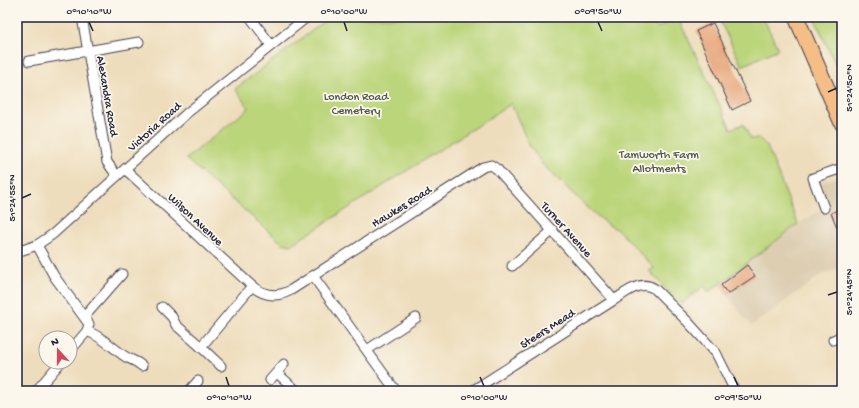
<svg xmlns="http://www.w3.org/2000/svg" width="859" height="408" viewBox="0 0 859 408" font-family="'Gochi Hand',sans-serif">
	<style>
		.built { fill: #ddceb2 }
		.green { fill: #bbd57a; stroke: #6e7c5a }
		.building { fill: #e8a97f }
		.lines { fill: none; stroke-linecap: round; stroke-linejoin: round }
		.minor-casing { stroke: #413e4e; stroke-width: 11 }
		.primary-casing { stroke: #413e4e; stroke-width: 17 }
		.minor { stroke: #fff; stroke-width: 9 }
		.primary { stroke: #f5be86; stroke-width: 15 }
		.ticks { fill: none; stroke: #22223b; stroke-width: 1.5 }
		.labels { text-anchor: middle; stroke-width: 3.5; stroke-linejoin: round; paint-order: stroke }
		.street-label { font-size: 12px; fill: #22223b; stroke: #fbf7ec }
		.park-label { font-size: 12px; fill: #50584e; stroke: #fbf7ec }
		.neatline { fill: none; stroke: #22223b; stroke-width: 1.5 }
		.ticks-label { font-size: 10px; text-anchor: middle; fill: #22223b }
	</style>
	<rect width="100%" height="100%" fill="#fbf7ec"/>
	<filter id="ink" filterUnits="userSpaceOnUse"><feTurbulence type="fractalNoise" baseFrequency=".025" numOctaves="2"/><feDisplacementMap in="SourceGraphic" scale="8" xChannelSelector="R" yChannelSelector="G"/><feConvolveMatrix kernelMatrix="1 2 1 2 8 2 1 2 1" color-interpolation-filters="sRGB"/></filter>
	<filter id="wash" filterUnits="userSpaceOnUse"><feTurbulence type="fractalNoise" baseFrequency=".012" numOctaves="4" result="noise"/><feDisplacementMap in="SourceGraphic" scale="16" xChannelSelector="R" yChannelSelector="G"/><feGaussianBlur stdDeviation="0.9" result="paint"/><feColorMatrix in="noise" values="0 0 0 0 0 0 0 0 0 0 0 0 0 0 0 0 0 1.4 0 .05"/><feComposite in="paint" operator="in"/></filter>
	<g filter="url(#wash)">
		<rect width="100%" height="100%" fill="#eeddbc"/>
		<!-- built -->
		<polygon class="built" points="842,175 842,267 820,276 751,326 719,285 798,224 821,210 827,209 829,206 823,191 822,182"/>
		<!-- green -->
		<g class="green">
			<polygon points="330,17 652,17 657,28 678,18 731,129 743,124 751,139 759,138 767,146 798,224 709,292 704,286 681,304 649,271 654,268 618,230 607,224 587,207 543,165 529,145 511,104 291,245 282,243 186,159 249,108 235,89"/>
			<polygon points="718,17 763,17 778,49 742,66"/>
			<polygon points="814,17 842,17 842,79"/>
		</g>
		<g id="blocks">
			<!-- building -->
			<g class="building">
				<polygon points="713,23 750,101 732,110 696,31"/>
				<polygon points="842,208 842,239 831,213"/>
				<polygon points="747,265 755,276 728,294 721,285"/>
			</g>
		</g>
	</g>
	<g filter="url(#ink)">
		<use href="#blocks" fill-opacity="0" stroke="#413e4e" stroke-width="1"/>
		<g class="lines">
			<defs>
				<g id="minor">
					<polyline points="82,17 107,162 117,176"/>
					<polyline points="250,17 271,45"/>
					<polyline points="29,61 139,42"/>
					<path d="M125,169L252,286C264,296 277,298 291,290L483,167L491,165L497,169L614,300"/>
					<polyline points="824,208 813,178 842,168"/>
					<polyline points="37,245 54,276 89,324 87,331 70,351"/>
					<polyline points="17,252 37,245 53,234 187,113 307,17"/>
					<polyline points="512,266 553,230"/>
					<polyline points="313,276 396,391"/>
					<polyline points="162,307 172,317 176,325 201,347 252,286"/>
					<polyline points="85,316 122,274"/>
					<path d="M87,331C104,338 109,345 123,355C129,360 134,359 142,366"/>
					<polyline points="833,340 842,336"/>
					<polyline points="201,347 221,366"/>
					<polyline points="367,350 416,318"/>
					<polyline points="277,373 297,391"/>
					<polyline points="270,380 284,364"/>
					<polyline points="36,391 61,362"/>
					<polyline points="189,391 198,381"/>
					<path d="M472,391L614,300C627,292 641,279 655,289L688,322L716,353L735,391"/>
				</g>
				<polyline id="primary" points="796,17 842,123"/>
			</defs>
			<!-- minor casing -->
			<use href="#minor" class="minor-casing"/>
			<!-- primary casing -->
			<use href="#primary" class="primary-casing"/>
			<!-- minor -->
			<use href="#minor" class="minor"/>
			<!-- primary -->
			<use href="#primary" class="primary"/>
		</g>
	</g>
	<!-- ticks -->
	<path class="ticks" d="M89,22L93,31M344,22L347,31M598,22L602,31M828,92L837,88M22,198L31,194M828,295L837,292M226,377L229,386M480,377L484,386M734,377L738,386"/>
	<g class="labels">
		<!-- street labels -->
		<g class="street-label">
			<text transform="translate(108 96) rotate(80)" y="4">Alexandra Road</text>
			<text transform="translate(154 126) rotate(-42)" y="4">Victoria Road</text>
			<text transform="translate(401 206) rotate(-32)" y="4">Hawkes Road</text>
			<text transform="translate(196 219) rotate(43)" y="4">Wilson Avenue</text>
			<text transform="translate(567 229) rotate(48)" y="4">Turner Avenue</text>
			<text transform="translate(547 328) rotate(-33)" y="4">Steers Mead</text>
		</g>
		<!-- park labels -->
		<g class="park-label">
			<text x="356" y="100">London Road<tspan x="356" dy="14">Cemetery</tspan></text>
			<text x="659" y="158">Tamworth Farm<tspan x="659" dy="14">Allotments</tspan></text>
		</g>
	</g>
	<!-- margin -->
	<rect width="859" height="408" fill="none" stroke="#fbf7ec" stroke-width="44"/>
	<!-- north arrow -->
	<g transform="translate(58 350) rotate(339)"><circle r="19" fill="#fbf7ec" stroke="#a4a2a5"/>
	<path d="M0-3L7 15L0 10L-7 15Z" fill="#d1495b"/>
	<text y="-6" font-size="11" font-weight="bold" text-anchor="middle" fill="#22223b">N</text>
	</g>
	<rect x="22" y="22" width="815" height="364" class="neatline"/>
	<g class="ticks-label">
		<text x="89" y="14">0°10'10"W</text>
		<text x="344" y="14">0°10'00"W</text>
		<text x="598" y="14">0°09'50"W</text>
		<text transform="translate(848 88) rotate(-90)" y="4">51°24'50"N</text>
		<text transform="translate(11 198) rotate(-90)" y="4">51°24'55"N</text>
		<text transform="translate(848 292) rotate(-90)" y="4">51°24'45"N</text>
		<text x="229" y="400">0°10'10"W</text>
		<text x="484" y="400">0°10'00"W</text>
		<text x="738" y="400">0°09'50"W</text>
	</g>
</svg>
